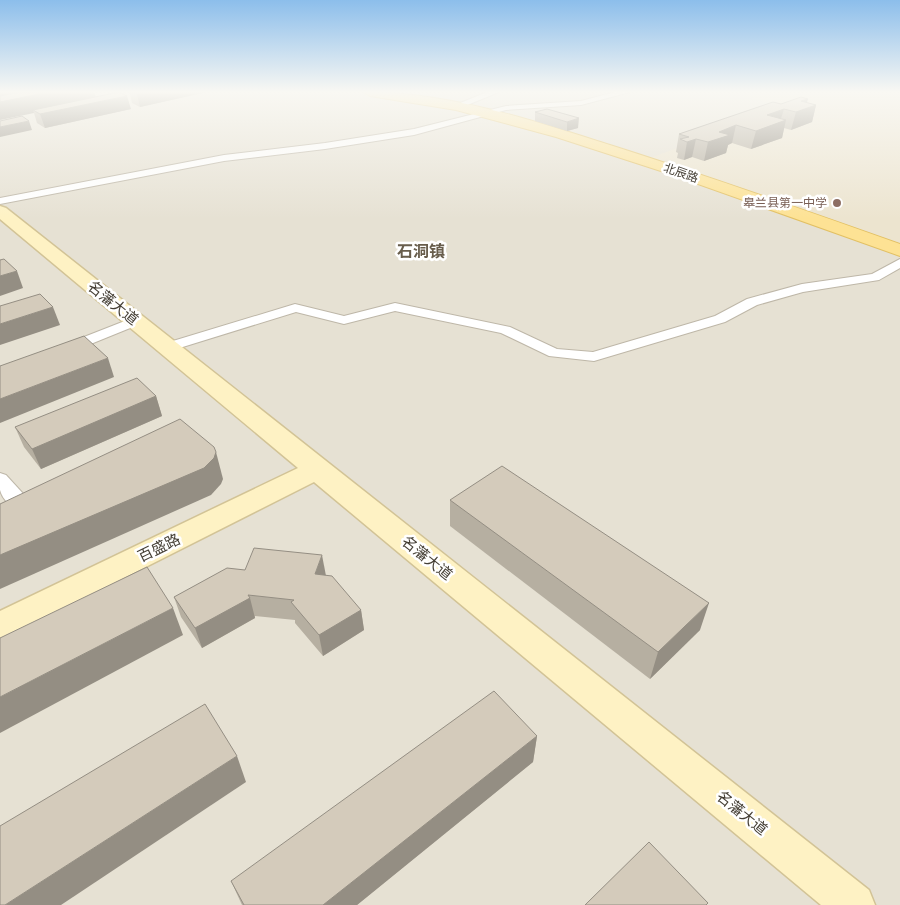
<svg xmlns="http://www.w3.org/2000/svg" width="900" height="905" viewBox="0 0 900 905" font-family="'Exo 2','Noto Sans SC',sans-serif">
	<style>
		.residential { fill: #e6e1d3 }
		.education { fill: #ece4cf }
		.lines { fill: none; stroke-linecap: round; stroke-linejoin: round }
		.street-casing { stroke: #beb7a8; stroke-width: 2 }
		.secondary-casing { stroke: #d2c396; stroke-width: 3 }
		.primary-casing { stroke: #e2c064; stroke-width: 2 }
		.street { fill: #fff; fill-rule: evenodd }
		.secondary { fill: #fef2c4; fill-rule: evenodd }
		.primary { fill: #fde294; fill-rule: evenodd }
		.wall { fill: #b6afa1 }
		.shaded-wall { fill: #948e83 }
		.building { fill: #d4cbbb; stroke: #948e83 }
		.education-dot { fill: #8d6e63; stroke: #fff; stroke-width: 2 }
		.labels { text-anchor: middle; stroke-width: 5; stroke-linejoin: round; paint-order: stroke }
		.far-street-label { font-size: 12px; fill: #453f35; stroke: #fff }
		.far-education-label { font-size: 12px; fill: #785e54; stroke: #fff; text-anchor: end }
		.street-label { font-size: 15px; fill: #453f35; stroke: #fff }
		.far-district-label { font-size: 16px; font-weight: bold; fill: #685d4c; stroke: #fff }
	</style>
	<rect width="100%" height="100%" fill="#f2efe5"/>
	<!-- residential -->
	<rect class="residential" x="0" y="92" width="900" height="813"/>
	<!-- education -->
	<polygon class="education" points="754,92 900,92 900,248 647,159 788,108 744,96"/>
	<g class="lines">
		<defs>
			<g id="street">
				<polygon points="487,92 499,92 460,108 453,106"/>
				<polygon points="615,92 630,92 581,105 506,110 414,135 325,149 224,161 0,204 0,198 224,155 325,143 414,129 506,106 581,101"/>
				<polygon points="900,259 900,268 879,280 803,292 757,305 725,322 594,361 549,356 501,333 395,311 344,324 296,312 173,350 163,350 161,347 163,344 295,304 344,316 395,303 510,327 557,349 593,352 715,316 747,299 802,284 872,274"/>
				<polygon points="135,317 140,318 142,321 140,324 71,352 61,352 59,349 61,346"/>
				<path d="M0,473L6,475L28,499L30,504L28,509C16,512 3,502 0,490C0,485 0,478 0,473Z"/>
			</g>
			<polygon id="secondary" points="0,206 6,208 869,890 875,905 821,905 314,482 11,635 0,639 0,611 298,468 0,219"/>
			<path id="primary" d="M364,92C448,92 531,120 610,145C708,176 804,210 900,244V256L667,173L556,137L456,110L370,96Z"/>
		</defs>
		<!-- street casing -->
		<use href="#street" class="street-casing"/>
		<!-- secondary casing -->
		<use href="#secondary" class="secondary-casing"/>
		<!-- primary casing -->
		<use href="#primary" class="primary-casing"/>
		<!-- street -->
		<use href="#street" class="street"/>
		<!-- secondary -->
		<use href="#secondary" class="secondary"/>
		<!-- primary -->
		<use href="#primary" class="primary"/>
	</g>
	<!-- wall -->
	<g class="wall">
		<polygon points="0,92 96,97 131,109 45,128 37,123 34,113"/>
		<polygon points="126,92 207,92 140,107 132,103 130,94"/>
		<polygon points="807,103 816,105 812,122 791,130 784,128 782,138 751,149 732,143 728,145 726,153 704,161 692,157 684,160 677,158 678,153 676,152 679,134 781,104"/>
		<polygon points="547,109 578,128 567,131 535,121 535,112"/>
		<polygon points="156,396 162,416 41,469 24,447 15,427"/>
		<polygon points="450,500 700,630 650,679 450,526"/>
		<polygon points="326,575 361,610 364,630 323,656 295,623 295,620 255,616 255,618 202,648 181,617 174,597"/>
		<polygon points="537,736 533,762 357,905 242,905 231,881"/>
	</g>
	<!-- shaded-wall -->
	<g class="shaded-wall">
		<polygon points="0,92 94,92 97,100 33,110 34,113 0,120"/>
		<polygon points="146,92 207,92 140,107 137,94"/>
		<polygon points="127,96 131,109 45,128 40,114"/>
		<polygon points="808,99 805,109 816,105 812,122 791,130 796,112 801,101"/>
		<polygon points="784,109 780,122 786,120 782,138 751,149 756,131 767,115"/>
		<polygon points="579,118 578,128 567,131 567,122"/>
		<polygon points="29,121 32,130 0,137 0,127"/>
		<polygon points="736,125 732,143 728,145 726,153 704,161 708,142 719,132"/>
		<polygon points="696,139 692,157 684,160 687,142"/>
		<polygon points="17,271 23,288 0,296 0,276"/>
		<polygon points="53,307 60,325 0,345 0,324"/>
		<polygon points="108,358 114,377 0,423 0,399"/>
		<polygon points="156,396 162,416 41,469 32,449"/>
		<polygon points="216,452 223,479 221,484 211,495 0,589 0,555"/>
		<polygon points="322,555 326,576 315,574"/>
		<polygon points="250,598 255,618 202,648 195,628"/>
		<polygon points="709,603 700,630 650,679 658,652"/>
		<polygon points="173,608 183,635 0,733 0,697"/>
		<polygon points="361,610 364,630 323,656 319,635"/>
		<polygon points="537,736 533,762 357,905 323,905"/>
		<polygon points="237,756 246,782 61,905 5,905"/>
	</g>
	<!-- building -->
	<g class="building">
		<polygon points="20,92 49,92 0,102 0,96"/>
		<polygon points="119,92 127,96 40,114 33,110"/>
		<polygon points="132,92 146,92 137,94"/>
		<polygon points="801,97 808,99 801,101 816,105 796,112 784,109 767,115 786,120 756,131 736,125 719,132 730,135 708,142 696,139 687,142 680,139 689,137 679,134 773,102 781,104"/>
		<polygon points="547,109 579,118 567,122 535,112"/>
		<polygon points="22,116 29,121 0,127 0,121"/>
		<polygon points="4,259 17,271 0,276 0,260"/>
		<polygon points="40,294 53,307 0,324 0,306"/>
		<polygon points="84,336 108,358 0,399 0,366"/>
		<polygon points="137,378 156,396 32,449 15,427"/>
		<polygon points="180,419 214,447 216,452 214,458 204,468 0,555 0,504"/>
		<polygon points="502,466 709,603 658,652 450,500"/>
		<polygon points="254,548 322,555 315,574 332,576 361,610 319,635 291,602 294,600 248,595 250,598 195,628 174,597 227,568 245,570"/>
		<polygon points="147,567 173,608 0,697 0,638"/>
		<polygon points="494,691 537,736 323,905 244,905 231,881"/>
		<polygon points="205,704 237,756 5,905 0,905 0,826"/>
		<polygon points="649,842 708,903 706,905 585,905"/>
	</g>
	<!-- sky -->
	<linearGradient id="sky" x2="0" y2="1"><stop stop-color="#8cbeeb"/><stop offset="0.42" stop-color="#f9f8f3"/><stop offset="1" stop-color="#f9f8f3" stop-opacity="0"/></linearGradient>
	<rect width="900" height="219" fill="url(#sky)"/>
	<!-- markers -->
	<circle class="education-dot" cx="837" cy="203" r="5"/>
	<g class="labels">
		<!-- far-street labels -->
		<g class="far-street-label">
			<text transform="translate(681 173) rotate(19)" y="4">北辰路</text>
		</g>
		<!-- far-education labels -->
		<g class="far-education-label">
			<text x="827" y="207">皋兰县第一中学</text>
		</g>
		<!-- street labels -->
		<g class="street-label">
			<text transform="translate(113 303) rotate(39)" y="5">名藩大道</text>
			<text transform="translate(159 548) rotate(-26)" y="5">百盛路</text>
			<text transform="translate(427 558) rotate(39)" y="5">名藩大道</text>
			<text transform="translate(742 813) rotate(39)" y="5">名藩大道</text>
		</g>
		<!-- far-district labels -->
		<g class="far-district-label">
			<text x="421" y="257">石洞镇</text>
		</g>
	</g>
</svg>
